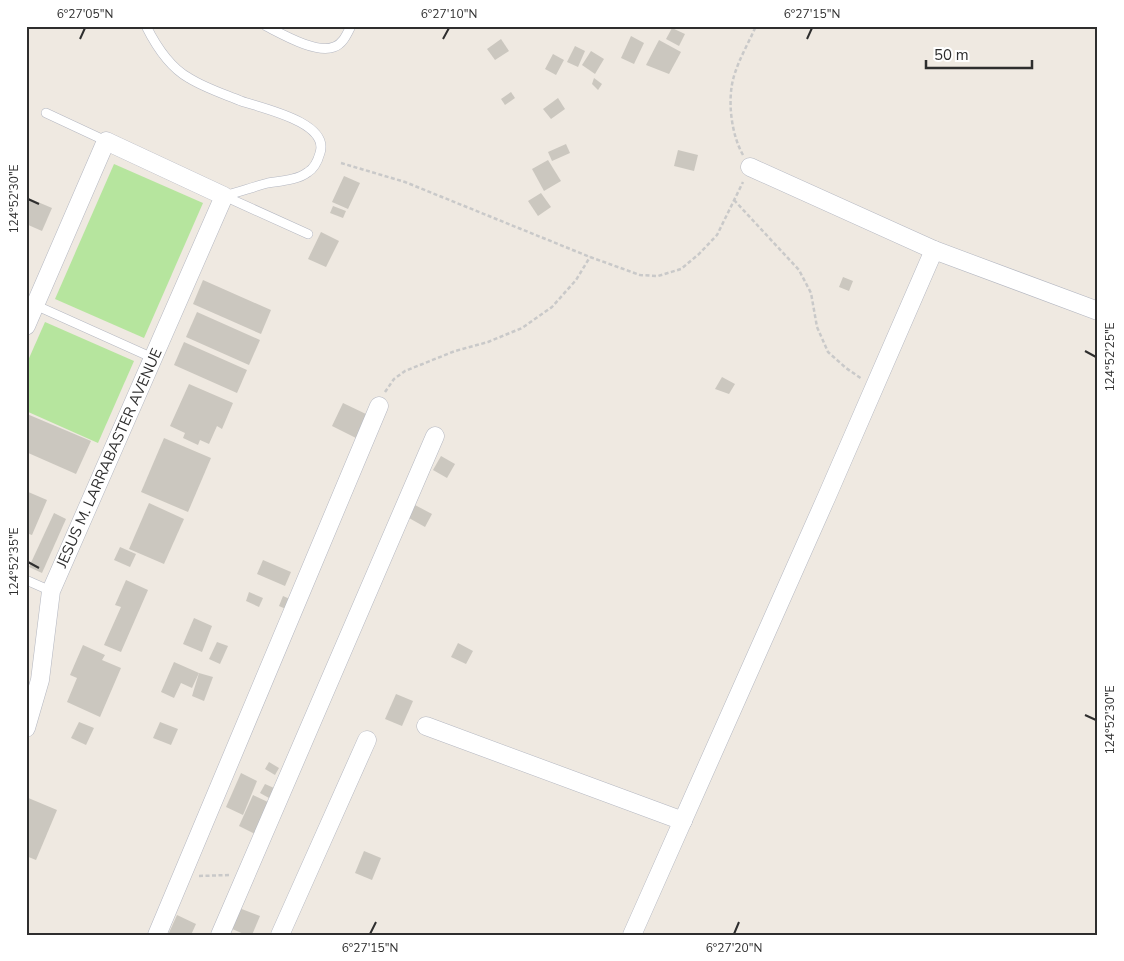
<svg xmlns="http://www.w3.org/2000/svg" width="1124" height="961" viewBox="0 0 1124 961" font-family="'Nunito Sans',sans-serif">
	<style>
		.green { fill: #b6e59e }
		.building { fill: #cbc7bf }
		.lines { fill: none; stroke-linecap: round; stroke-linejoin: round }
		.lane-casing { stroke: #b4b7c1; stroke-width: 10 }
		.street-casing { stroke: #b4b7c1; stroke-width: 19 }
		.path { stroke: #c9c9c9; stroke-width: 2.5; stroke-dasharray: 4 2.5; stroke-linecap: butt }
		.lane { stroke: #fff; stroke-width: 9 }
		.street { stroke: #fff; stroke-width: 18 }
		.ticks { fill: none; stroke: #2e2e2e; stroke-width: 2 }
		.labels { text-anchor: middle; stroke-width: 4; stroke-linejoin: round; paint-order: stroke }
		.street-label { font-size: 15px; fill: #2e2e2e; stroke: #fff }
		.neatline { fill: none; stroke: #2e2e2e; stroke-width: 2 }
		.ticks-label { font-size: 12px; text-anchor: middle; fill: #2e2e2e }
	</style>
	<rect width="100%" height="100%" fill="#efe9e1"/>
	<!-- green -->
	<g class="green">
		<polygon points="114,164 203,203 144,338 55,299"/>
		<polygon points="45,322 134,361 98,443 26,411 26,365"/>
	</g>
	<!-- building -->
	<g class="building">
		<polygon points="672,28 685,34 679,46 666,39"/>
		<polygon points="631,36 644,43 634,64 621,58"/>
		<polygon points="501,39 509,51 495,60 487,49"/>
		<polygon points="659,40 681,52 669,74 646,65"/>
		<polygon points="575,46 585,51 578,67 567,62"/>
		<polygon points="591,51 604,59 595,74 582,65"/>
		<polygon points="553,54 564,60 556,75 545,69"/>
		<polygon points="594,78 602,84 598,90 592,84"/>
		<polygon points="511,92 515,98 505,105 501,99"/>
		<polygon points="558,98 565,109 551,119 543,109"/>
		<polygon points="566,144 570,153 552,161 548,152"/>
		<polygon points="678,150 698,155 694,171 674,166"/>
		<polygon points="548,160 561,181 544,191 532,169"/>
		<polygon points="344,176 360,183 348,209 332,202"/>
		<polygon points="541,193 551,207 538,216 528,201"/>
		<polygon points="26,197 52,208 42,231 26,224"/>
		<polygon points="333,206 346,211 343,218 330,213"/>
		<polygon points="321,232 339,241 326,267 308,259"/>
		<polygon points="843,277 853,281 849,291 839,287"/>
		<polygon points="203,280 271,310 261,334 193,304"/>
		<polygon points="197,312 260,340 249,365 186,337"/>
		<polygon points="184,342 247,370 237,393 174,365"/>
		<polygon points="722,377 735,384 729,394 715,389"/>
		<polygon points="189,384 233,403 222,429 217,426 209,444 200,440 198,445 183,438 185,433 170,426"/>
		<polygon points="343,403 368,415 356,438 332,426"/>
		<polygon points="27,414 91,441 76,474 26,452"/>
		<polygon points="164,438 211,458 188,512 141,492"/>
		<polygon points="441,456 455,464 447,478 433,470"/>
		<polygon points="26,491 47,500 32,535 26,533"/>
		<polygon points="149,503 184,519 164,564 129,549"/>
		<polygon points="415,505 432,514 425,527 409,518"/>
		<polygon points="54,513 66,519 42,573 29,567"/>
		<polygon points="120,547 136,554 130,567 114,560"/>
		<polygon points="263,560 291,572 285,586 257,574"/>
		<polygon points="126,580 148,590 121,652 104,645 121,607 115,605"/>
		<polygon points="249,592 263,598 259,607 246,601"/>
		<polygon points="283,596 292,600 288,610 279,606"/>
		<polygon points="194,618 212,626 202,652 183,644"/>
		<polygon points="217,642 228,646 220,664 209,659"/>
		<polygon points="458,643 473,651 466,664 451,657"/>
		<polygon points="83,645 105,655 102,660 121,668 100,717 67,702 77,678 70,675"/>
		<polygon points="174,662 199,673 192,688 181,683 174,698 161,692"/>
		<polygon points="199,673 213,677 204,701 192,696"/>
		<polygon points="396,694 413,701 402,726 385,719"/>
		<polygon points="79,722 94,728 86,745 71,738"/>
		<polygon points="160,722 178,729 171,745 153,738"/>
		<polygon points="269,762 279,768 275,775 265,769"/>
		<polygon points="241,773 257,781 243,815 226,807"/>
		<polygon points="265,784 274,788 269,798 260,793"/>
		<polygon points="253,795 270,803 255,834 239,826"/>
		<polygon points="26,797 57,810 36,860 26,856"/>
		<polygon points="364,851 381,858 372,880 355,873"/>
		<polygon points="239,908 260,916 252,935 246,935 230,928"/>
		<polygon points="177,915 196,924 191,935 168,935"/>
	</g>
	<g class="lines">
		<defs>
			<g id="lane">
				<path d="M146,26C156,46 169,67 189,78C205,88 224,94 241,101C261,108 330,122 320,153C318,160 315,168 308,172C298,180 281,181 268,183C253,187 239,192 224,196"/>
				<path d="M266,26C282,34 316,54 334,47C343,44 347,34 351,26"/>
				<polyline points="46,113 106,141"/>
				<polyline points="224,196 308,234"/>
				<polyline points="35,305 153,358"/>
				<polyline points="26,580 51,591"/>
			</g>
			<g id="street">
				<polyline points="750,167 934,250 1098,311"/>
				<polyline points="26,326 106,141 224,196 51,591 40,680 26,728"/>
				<polyline points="426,726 683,821"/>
				<polyline points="157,935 379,406"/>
				<polyline points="220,935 435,436"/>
				<polyline points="280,935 367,740"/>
				<polyline points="632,935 827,496 934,250"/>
			</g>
		</defs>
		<!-- lane casing -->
		<use href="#lane" class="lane-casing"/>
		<!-- street casing -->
		<use href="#street" class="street-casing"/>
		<!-- path -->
		<g class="path">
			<path d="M743,155C731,134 727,99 734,76C739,59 749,42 756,26"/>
			<polyline points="341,163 405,182 590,257 640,275 658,276 681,269 699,254 717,235 743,182"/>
			<polyline points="734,200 799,270 811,293 817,327 828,352 846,368 862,379"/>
			<polyline points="385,392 394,379 405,371 455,351 488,342 522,328 552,307 576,280 590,257"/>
			<polyline points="199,876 229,875"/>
		</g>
		<!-- lane -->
		<use href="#lane" class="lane"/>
		<!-- street -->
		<use href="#street" class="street"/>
	</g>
	<!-- ticks -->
	<path class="ticks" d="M80,39L85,28M443,39L449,28M807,39L812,28M28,199L39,204M1085,351L1096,357M28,562L39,568M1085,715L1096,720M370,934L376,922M734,934L739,922"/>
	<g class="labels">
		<!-- street labels -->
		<g class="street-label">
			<text transform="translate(109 458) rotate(-66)" y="5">JESUS M. LARRABASTER AVENUE</text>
		</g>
	</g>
	<!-- border -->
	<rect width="1124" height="961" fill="none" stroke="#ffffff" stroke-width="55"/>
	<!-- scale -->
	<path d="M926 60v8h106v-8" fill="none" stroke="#2e2e2e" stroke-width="2.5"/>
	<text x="934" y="60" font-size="15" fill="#2e2e2e" stroke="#ffffff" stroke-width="4" paint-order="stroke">50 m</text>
	<rect x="28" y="28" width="1068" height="906" class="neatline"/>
	<g class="ticks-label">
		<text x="85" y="18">6°27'05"N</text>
		<text x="449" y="18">6°27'10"N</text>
		<text x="812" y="18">6°27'15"N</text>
		<text transform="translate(14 199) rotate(-90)" y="4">124°52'30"E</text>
		<text transform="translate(1110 357) rotate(-90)" y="4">124°52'25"E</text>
		<text transform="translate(14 562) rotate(-90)" y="4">124°52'35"E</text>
		<text transform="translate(1110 720) rotate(-90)" y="4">124°52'30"E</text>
		<text x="370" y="952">6°27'15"N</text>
		<text x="734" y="952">6°27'20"N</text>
	</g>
</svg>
